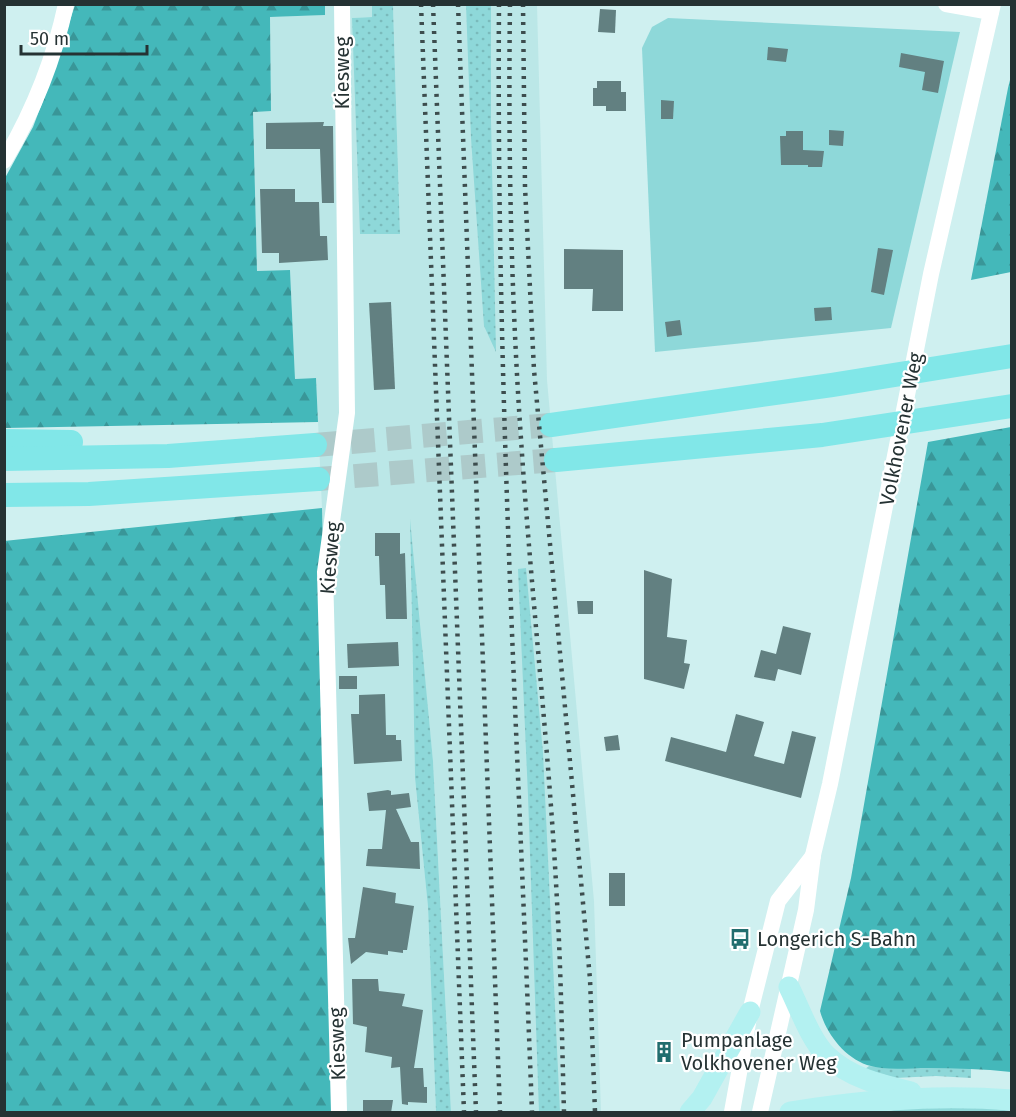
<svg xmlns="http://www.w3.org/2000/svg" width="1016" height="1117" viewBox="0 0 1016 1117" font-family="'Fira Sans',sans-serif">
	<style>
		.built { fill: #bbe7e7 }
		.grass { fill: url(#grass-dots) }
		.forest { fill: url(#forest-firs) }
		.green { fill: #8ed8d9 }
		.building { fill: #628081 }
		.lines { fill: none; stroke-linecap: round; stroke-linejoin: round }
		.highway-tunnel { stroke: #adcaca; stroke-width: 24; stroke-dasharray: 24 12; stroke-linecap: butt }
		.minor { stroke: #fff; stroke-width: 16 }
		.major { stroke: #b3f1f1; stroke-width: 21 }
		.highway { stroke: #81e7e8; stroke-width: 24 }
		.rail { stroke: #3d4d4e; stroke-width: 4.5; stroke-dasharray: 3 6; stroke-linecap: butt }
		.labels { text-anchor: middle; stroke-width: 4.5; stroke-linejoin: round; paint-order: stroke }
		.street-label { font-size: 20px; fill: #253233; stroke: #fff }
		.poi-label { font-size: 20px; fill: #253233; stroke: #fff; text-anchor: start }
	</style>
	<defs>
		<pattern id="grass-dots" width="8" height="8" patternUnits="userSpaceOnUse" patternTransform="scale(1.5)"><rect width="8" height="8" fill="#8ed8d9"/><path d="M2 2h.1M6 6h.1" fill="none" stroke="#7ababb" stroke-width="1.8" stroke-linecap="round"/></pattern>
		<pattern id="forest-firs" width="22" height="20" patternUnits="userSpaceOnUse" patternTransform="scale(1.5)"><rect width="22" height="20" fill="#44b8ba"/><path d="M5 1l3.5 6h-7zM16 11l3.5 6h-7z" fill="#399698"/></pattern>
	</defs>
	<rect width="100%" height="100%" fill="#cff0f0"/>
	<!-- built -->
	<polygon class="built" points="325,5 372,5 372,17 352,18 400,233 393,5 537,5 547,380 594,901 601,1112 451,1112 433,761 410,531 415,778 428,907 436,1112 347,1112 329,575 322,567 322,508 316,378 295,379 290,270 257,271 253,111 271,110 270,17 325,15"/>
	<!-- grass -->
	<g class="grass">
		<polygon points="372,5 393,5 400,234 360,234 352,18 372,17"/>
		<polygon points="466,5 491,5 491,120 496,352 484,326 471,138"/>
		<polygon points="410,519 433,761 451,1112 436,1112 428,907 415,778"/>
		<polygon points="526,568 543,753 560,1112 539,1112 528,796 518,569"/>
		<polygon points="869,1066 887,1068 971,1068 971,1078 936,1076 895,1078 865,1069"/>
		<polygon points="905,1108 989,1108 1012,1111 1011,1112 883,1112"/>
	</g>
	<!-- forest -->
	<g class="forest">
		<polygon points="75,5 325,5 325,15 270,17 271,111 253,112 257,271 290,270 295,379 316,378 318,422 5,428 5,178 33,127 49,85"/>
		<polygon points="1011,76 1011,272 971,280 1008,88"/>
		<path d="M1011,427V1072C983,1069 956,1068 928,1068C909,1068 885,1071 867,1065C844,1057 826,1033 820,1011L851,878L928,442Z"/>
		<polygon points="322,508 335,1112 5,1112 4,541"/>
	</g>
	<!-- green -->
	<polygon class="green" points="668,18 960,32 891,328 655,352 642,48 652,27"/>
	<!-- building -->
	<g class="building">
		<polygon points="600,9 616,10 615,33 598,32"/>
		<polygon points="768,47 788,49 786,62 767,60"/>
		<polygon points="901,53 944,61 938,93 922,90 925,72 899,67"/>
		<polygon points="597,81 621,81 621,92 626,92 626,111 606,111 606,106 593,106 593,88 597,88"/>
		<polygon points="661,100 674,101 673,119 661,119"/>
		<polygon points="324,122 323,126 333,126 334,203 322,203 320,149 266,149 266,123"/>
		<polygon points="829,130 844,131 843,146 829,145"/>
		<polygon points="786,131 803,131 803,150 824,151 822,167 808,167 808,165 781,165 780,136 786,136"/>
		<polygon points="260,189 295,189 295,202 319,202 320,236 327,236 328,260 279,263 279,253 262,253"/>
		<polygon points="878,248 893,250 884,295 871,292"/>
		<polygon points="564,249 623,250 623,311 592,311 593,289 564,289"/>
		<polygon points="391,302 395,389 374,390 369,303"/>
		<polygon points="831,307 832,320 815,321 814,308"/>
		<polygon points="680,320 682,335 667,337 665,322"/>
		<polygon points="375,533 400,533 400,554 405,553 407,619 386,619 385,585 380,585 379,556 375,556"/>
		<polygon points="644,570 672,579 667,637 687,640 684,663 690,664 684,689 644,679"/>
		<polygon points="577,601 593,601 593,614 578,614"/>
		<polygon points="783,626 811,633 801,675 778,669 775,681 754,677 761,650 776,654"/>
		<polygon points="398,642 399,666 348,668 347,644"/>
		<rect x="339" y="676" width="18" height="13"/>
		<polygon points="385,694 386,735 396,735 396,740 401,740 402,761 354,764 351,714 359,714 359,695"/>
		<polygon points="736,714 764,722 754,756 784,764 792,731 816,737 801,798 665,761 671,737 726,752"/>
		<polygon points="618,735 620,750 606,751 604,737"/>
		<polygon points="388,790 391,791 391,795 409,793 411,807 396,809 411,842 419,842 420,869 366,866 368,849 382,849 386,810 369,811 367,793"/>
		<rect x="609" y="873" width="16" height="33"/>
		<polygon points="363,887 396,893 395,903 414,906 407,950 403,950 403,953 388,951 388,955 366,952 351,964 348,938 355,938"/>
		<polygon points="352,979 378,979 379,991 405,994 402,1006 423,1010 414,1068 423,1068 424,1087 427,1087 427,1103 408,1102 408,1105 402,1104 400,1067 391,1068 392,1057 365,1052 367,1027 353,1024"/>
		<polygon points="363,1100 393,1100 391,1113 363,1113"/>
	</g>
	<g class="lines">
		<!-- highway-tunnel -->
		<g class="highway-tunnel">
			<polyline points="315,445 551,425"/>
			<polyline points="318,479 556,460"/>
		</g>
		<!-- minor -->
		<g class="minor">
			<polyline points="946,4 991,12"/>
			<path d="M4,161C33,112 54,60 66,4"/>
			<polyline points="339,1112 325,572 347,413 342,4"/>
			<polyline points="732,1112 750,1012 778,901 813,856"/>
			<polyline points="760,1112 806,910 813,855 830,784 931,274 993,4"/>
		</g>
		<!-- major -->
		<g class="major">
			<path d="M789,987C799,1007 811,1041 827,1056C850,1078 881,1085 911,1092"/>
			<polyline points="690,1112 702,1098 750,1012"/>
			<path d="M790,1112C863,1100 937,1094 1012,1100"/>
		</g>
		<!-- highway -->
		<g class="highway">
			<polyline points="551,425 832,385 1012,356"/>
			<polyline points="4,441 71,442"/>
			<polyline points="4,459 168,456 315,445"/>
			<polyline points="556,460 822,435 1012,406"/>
			<polyline points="4,495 89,494 318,479"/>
		</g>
		<!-- rail -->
		<g class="rail">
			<polyline points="421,4 464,1112"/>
			<polyline points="433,4 476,1112"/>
			<polyline points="458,4 500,1112"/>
			<path d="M499,4C496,374 518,743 532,1112"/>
			<path d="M510,4C508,150 511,294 521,439C531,593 549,747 557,901C561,971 562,1042 564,1112"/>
			<polyline points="523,4 525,187 534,370 590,979 595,1112"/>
		</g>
	</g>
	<!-- icons -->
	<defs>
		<symbol id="bus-bare" viewBox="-9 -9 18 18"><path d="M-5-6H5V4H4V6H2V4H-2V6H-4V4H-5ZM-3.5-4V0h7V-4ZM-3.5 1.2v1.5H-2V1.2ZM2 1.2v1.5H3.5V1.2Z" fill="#216d6e" stroke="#fff" stroke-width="2.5" paint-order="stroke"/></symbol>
		<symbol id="building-bare" viewBox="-9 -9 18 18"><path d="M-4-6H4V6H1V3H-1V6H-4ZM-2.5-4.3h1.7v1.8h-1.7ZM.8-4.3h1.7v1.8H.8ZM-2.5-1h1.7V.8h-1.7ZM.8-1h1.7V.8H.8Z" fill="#216d6e" stroke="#fff" stroke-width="2.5" paint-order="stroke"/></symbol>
	</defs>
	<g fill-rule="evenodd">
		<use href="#bus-bare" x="725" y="924" width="30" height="30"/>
		<use href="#building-bare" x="649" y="1037" width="30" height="30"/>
	</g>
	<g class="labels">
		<!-- street labels -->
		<g class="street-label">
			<text transform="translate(342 73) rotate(-90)" y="7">Kiesweg</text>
			<text transform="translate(901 429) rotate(-79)" y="7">Volkhovener Weg</text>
			<text transform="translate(330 558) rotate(-85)" y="7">Kiesweg</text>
			<text transform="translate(337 1044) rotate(-92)" y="7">Kiesweg</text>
		</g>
		<!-- poi labels -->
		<g class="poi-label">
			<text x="757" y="946">Longerich S-Bahn</text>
			<text x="681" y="1047">Pumpanlage<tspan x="681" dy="23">Volkhovener Weg</tspan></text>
		</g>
	</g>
	<!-- border -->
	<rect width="1016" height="1117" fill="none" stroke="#253233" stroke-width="12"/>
	<!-- scale -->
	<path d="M21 45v9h126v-9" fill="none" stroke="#253233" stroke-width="3"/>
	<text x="30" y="45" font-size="18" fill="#253233" stroke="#ffffff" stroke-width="4.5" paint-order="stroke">50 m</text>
</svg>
